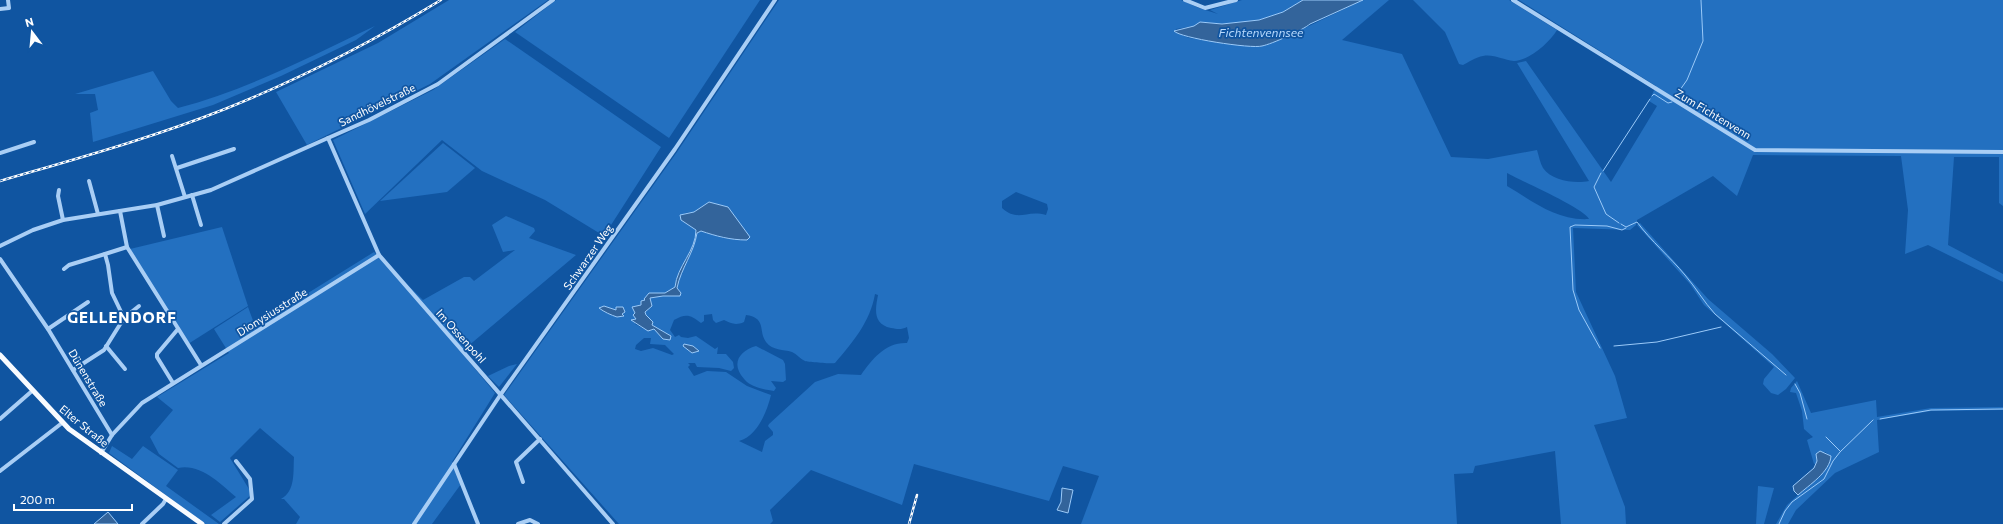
<svg xmlns="http://www.w3.org/2000/svg" width="2003" height="524" viewBox="0 0 2003 524" font-family="Commissioner,sans-serif">
	<style>
		.green { fill: #2370c0; fill-rule: evenodd }
		.water { fill: #33649b; stroke: #9bcaf9 }
		.lines { fill: none; stroke-linecap: round; stroke-linejoin: round }
		.stream { stroke: #9bcaf9; stroke-width: 1 }
		.minor { stroke: #a9cef5; stroke-width: 4 }
		.major { stroke: #f8fbff; stroke-width: 5 }
		.rail-casing { stroke: #fff; stroke-width: 2.5 }
		.rail { stroke: #1055a1; stroke-width: 1; stroke-dasharray: 3; stroke-linecap: butt }
		.labels { text-anchor: middle; stroke-width: 3.5; stroke-linejoin: round; paint-order: stroke }
		.street-label { font-size: 11px; fill: #fff; stroke: #1055a1 }
		.water-label { font-size: 12px; font-style: italic; fill: #b6d8fc; stroke: #1055a1 }
		.district-label { font-size: 15px; font-weight: bold; letter-spacing: 1px; fill: #fff; stroke: #1055a1 }
	</style>
	<rect width="100%" height="100%" fill="#1055a1"/>
	<!-- green -->
	<g class="green">
		<polygon points="449,0 548,0 430,84 307,145 276,92 378,43"/>
		<polygon points="556,0 760,0 669,138 515,32"/>
		<path d="M779,0H1181L1199,8L1218,14L1210,10L1242,0H1303L1283,12L1259,20L1222,24L1202,22L1194,26L1176,29L1175,32L1189,38L1259,47L1282,39L1363,0H1389L1342,40L1402,54L1451,157L1488,159L1537,150C1539,156 1540,163 1543,168C1552,181 1575,184 1589,181L1517,63L1526,61L1611,182L1657,106L1649,101L1656,86L1519,0H2003V206L1999,203V157H1954L1948,245L2003,274V282L1928,245L1905,254L1908,210L1901,156L1753,155L1737,196L1713,176L1637,220L1636,225L1630,230L1573,228L1576,292L1615,376L1627,418L1594,425L1625,507L1626,524H1561L1555,451L1475,466L1473,473L1454,474L1457,524H1081L1099,476L1063,466L1049,501L914,464L902,505L811,470L770,510L773,521L770,524H619L504,395L677,152ZM1507,173C1521,181 1584,208 1589,219C1557,221 1534,202 1507,186ZM1016,192L1047,204L1048,209L1046,215C1026,209 1019,223 1002,208V201ZM709,202L728,207L737,222L746,231L747,240L723,238L701,231L697,233C693,253 681,268 677,288L680,293L651,297L650,298L652,306L645,312L652,325L671,336L654,329L646,330L635,324L636,317L633,306H638L655,294L665,293L675,287C677,266 696,251 696,230L681,220L685,213L694,212ZM875,294L878,295C875,310 873,324 891,328C897,329 901,330 907,327L909,338L907,343C886,342 872,359 861,375L838,374L815,382L769,424L768,426L773,432V435L765,441L762,452L739,441C757,436 767,412 771,395L747,386L726,372L707,371L694,376L688,367L690,365L688,363H695L697,367L719,368L731,371L734,368L733,362L726,354H717L718,347L715,349L696,336L688,338L681,337L679,335L675,337L670,330L674,320C686,313 691,315 701,323L704,321V315L712,314L713,320L716,323L724,320C731,323 735,326 744,322L746,315C767,318 758,331 766,342C773,351 783,349 792,352C797,354 800,359 805,361C808,362 833,364 835,363C853,342 870,322 875,294ZM616,310L625,312H622L624,316L617,317L611,313L603,312ZM644,338H651L650,344L665,345L674,354L672,355L653,348L641,351L635,349L636,345ZM684,344L693,346L698,351L692,352L686,348Z"/>
		<path d="M1413,0H1509L1557,30C1550,42 1529,61 1514,61C1503,60 1494,54 1483,56C1476,57 1469,62 1463,65L1459,64L1445,32Z"/>
		<path d="M375,26L356,40L281,76L213,105L93,142L90,113L98,110L95,94H75L153,71L171,101L178,108C247,90 311,56 375,26Z"/>
		<polygon points="505,39 661,147 604,236 545,200 482,171 442,140 365,214 333,140 433,90"/>
		<polygon points="443,143 475,168 447,192 380,201"/>
		<path d="M506,216L534,228L535,231L529,238L576,255L461,352L495,393L452,462L461,484L432,524H296L300,517L284,499H281C296,491 293,471 294,457L260,428L230,458L252,494L220,522L211,515L236,497C221,484 200,463 178,468L159,454L150,437L173,410L157,397L229,353L214,329L248,307L255,326L374,252L423,300L464,277H470L474,281L515,250L503,252L492,225Z"/>
		<polygon points="1640,223 1708,299 1772,354 1795,378 1786,389 1778,395 1771,393 1763,384 1764,379 1774,367 1704,305 1690,284 1637,225"/>
		<polygon points="222,227 248,306 188,344 130,249"/>
		<path d="M756,346L783,360L785,364L786,380L783,382L771,381L776,388L774,391C765,390 751,387 745,380C730,364 739,351 756,346Z"/>
		<polygon points="517,364 499,387 488,376 509,366"/>
		<polygon points="1797,381 1811,413 1876,400 1877,417 1931,408 2003,407 2003,410 1931,411 1877,420 1879,452 1835,473 1796,510 1788,524 1776,524 1787,505 1823,472 1831,456 1825,452 1816,457 1817,463 1814,464 1807,440 1813,437 1804,429 1802,411 1796,393 1790,392 1791,388"/>
		<polygon points="112,446 132,459 143,446 178,470 166,486 219,524 205,524 109,453"/>
		<polygon points="1758,486 1774,488 1764,524 1756,524"/>
	</g>
	<!-- water -->
	<g class="water">
		<path d="M1303,0H1363L1310,24C1303,30 1272,44 1262,46C1251,49 1180,38 1174,31L1194,26L1200,22L1222,24L1259,20L1283,12Z"/>
		<path d="M709,202L728,207L750,237L747,240C730,240 716,236 701,231L697,233C694,253 681,268 677,288L681,293L680,296H663L650,298L652,306L645,312L646,315L653,322L652,325L671,336L670,340L663,339L654,329L648,331L631,320L636,319L633,315L635,313L632,307L641,305V301L645,300L644,299L649,293H665L675,287C677,266 696,251 696,230L681,220L680,215L694,212Z"/>
		<path d="M604,306L616,310V307H623L625,312L622,314L624,316L617,317C611,315 604,312 599,308Z"/>
		<polygon points="684,344 693,346 699,351 692,353 683,346"/>
		<path d="M1820,451L1831,456C1830,472 1809,485 1798,495L1794,491L1793,486L1814,468L1817,461L1816,454Z"/>
		<polygon points="1062,488 1073,490 1068,513 1057,510 1061,502"/>
		<polygon points="108,512 118,524 94,524"/>
	</g>
	<g class="lines">
		<!-- stream -->
		<g class="stream">
			<polyline points="1652,96 1654,94 1668,103 1672,102"/>
			<polyline points="1675,97 1687,80 1703,41 1701,0"/>
			<polyline points="1603,171 1650,99"/>
			<polyline points="1601,173 1594,187 1606,214 1619,223"/>
			<path d="M1621,224L1626,227L1637,222C1651,241 1670,257 1685,275C1696,288 1704,302 1715,314L1786,375"/>
			<polyline points="1614,346 1657,342 1721,327"/>
			<polyline points="1600,348 1579,310 1573,290 1570,227 1575,225 1607,226 1622,230 1626,228"/>
			<polyline points="1795,384 1800,393 1807,419"/>
			<polyline points="1880,419 1931,410 2003,409"/>
			<polyline points="1826,437 1840,451"/>
			<polyline points="1779,524 1785,511 1792,502 1824,479 1833,461 1840,452 1873,420"/>
		</g>
		<!-- minor -->
		<g class="minor">
			<polyline points="1185,0 1205,8 1236,0"/>
			<polyline points="1513,0 1755,150 2003,152"/>
			<polyline points="0,9 9,8 8,0"/>
			<polyline points="328,138 379,255 613,524"/>
			<polyline points="0,153 34,142"/>
			<polyline points="172,156 185,197"/>
			<polyline points="177,168 234,149"/>
			<polyline points="89,181 98,214"/>
			<polyline points="59,190 58,196 63,220"/>
			<polyline points="192,195 201,225"/>
			<polyline points="157,205 164,236"/>
			<polyline points="120,211 127,247 201,365"/>
			<polyline points="0,246 33,230 63,220 157,205 211,190 328,138 369,120 438,84 553,0"/>
			<polyline points="0,259 48,329 112,435"/>
			<polyline points="64,269 69,265 105,254"/>
			<polyline points="124,318 139,306"/>
			<polyline points="48,329 88,302"/>
			<polyline points="106,346 125,369"/>
			<polyline points="73,370 104,350 124,318 112,293 108,265 105,254 127,247"/>
			<polyline points="173,383 157,357 157,354 178,329"/>
			<polyline points="0,419 32,391"/>
			<polyline points="101,453 112,435 142,403 379,255"/>
			<polyline points="454,464 478,524"/>
			<polyline points="0,471 62,423"/>
			<polyline points="523,482 516,462 540,439"/>
			<polyline points="142,524 163,504 166,499"/>
			<polyline points="224,524 252,499 250,479 236,461"/>
			<polyline points="414,524 501,394 675,149 775,0"/>
			<polyline points="518,524 530,520 538,524"/>
		</g>
		<!-- major -->
		<polyline class="major" points="0,355 69,429 202,524"/>
		<defs>
			<g id="rail">
				<path d="M0,181C75,159 152,138 225,109C300,79 372,42 441,0"/>
				<polyline points="909,524 917,495"/>
			</g>
		</defs>
		<!-- rail casing -->
		<use href="#rail" class="rail-casing"/>
		<!-- rail -->
		<use href="#rail" class="rail"/>
	</g>
	<g class="labels">
		<!-- street labels -->
		<g class="street-label">
			<text transform="translate(377 105) rotate(-26)" y="4">Sandhövelstraße</text>
			<text transform="translate(1713 114) rotate(31)" y="4">Zum Fichtenvenn</text>
			<text transform="translate(588 257) rotate(-55)" y="4">Schwarzer Weg</text>
			<text transform="translate(272 312) rotate(-32)" y="4">Dionysiusstraße</text>
			<text transform="translate(461 336) rotate(48)" y="4">Im Ossenpohl</text>
			<text transform="translate(88 378) rotate(59)" y="4">Dünenstraße</text>
			<text transform="translate(84 426) rotate(39)" y="4">Elter Straße</text>
		</g>
		<!-- water labels -->
		<g class="water-label">
			<text x="1261" y="37">Fichtenvennsee</text>
		</g>
		<!-- district labels -->
		<g class="district-label">
			<text x="122" y="323">GELLENDORF</text>
		</g>
	</g>
	<!-- north arrow -->
	<g transform="translate(32 32) rotate(344)" stroke="#1055a1" stroke-width="3" paint-order="stroke">
	<path d="M0-3L7 15L0 10L-7 15Z" fill="#ffffff"/>
	<text y="-6" font-size="11" font-weight="bold" text-anchor="middle" fill="#ffffff">N</text>
	</g>
	<!-- scale -->
	<path d="M14 504v6h118v-6" fill="none" stroke="#ffffff" stroke-width="2"/>
	<text x="20" y="504" font-size="12" fill="#ffffff" stroke="#1055a1" stroke-width="3" paint-order="stroke">200 m</text>
</svg>
